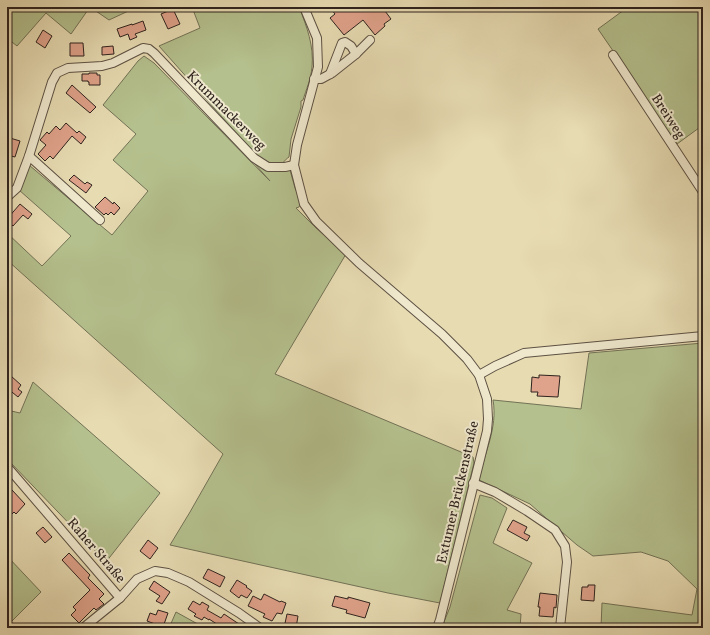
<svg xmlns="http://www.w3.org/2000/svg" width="710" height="635" viewBox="0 0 710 635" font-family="Vollkorn,serif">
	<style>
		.green { fill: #b4c08d; stroke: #727256 }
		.building { fill: #dfa28a; stroke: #2f231e }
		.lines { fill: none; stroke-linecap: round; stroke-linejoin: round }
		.minor-casing { stroke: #5d5143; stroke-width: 10 }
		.minor { stroke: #efe8cd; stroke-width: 8 }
		.labels { text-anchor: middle; stroke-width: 4; stroke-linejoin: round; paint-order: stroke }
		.street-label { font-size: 14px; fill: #2f231e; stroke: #efe8cd }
	</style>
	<rect width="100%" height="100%" fill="#e7dbb2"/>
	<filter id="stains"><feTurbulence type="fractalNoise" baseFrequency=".005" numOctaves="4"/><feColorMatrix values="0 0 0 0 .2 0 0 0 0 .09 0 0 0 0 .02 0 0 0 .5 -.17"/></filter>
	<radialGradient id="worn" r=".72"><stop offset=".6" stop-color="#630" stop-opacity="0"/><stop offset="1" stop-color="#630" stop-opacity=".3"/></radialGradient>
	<!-- green -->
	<g class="green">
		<polygon points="7,7 137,7 109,20 90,7 71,34 46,13 17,46 7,38"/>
		<path d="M192,7H299C307,27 314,46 312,67C311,79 306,90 303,100L301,101V107L291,139L289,157C287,158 284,162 282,163C272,167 260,158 253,152L159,46L200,28Z"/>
		<polygon points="628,7 703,7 703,125 677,144 598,29"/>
		<polygon points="144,56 154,63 270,181 254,163 269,169 290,170 295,188 301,202 299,207 296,208 316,228 346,254 275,374 473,457 474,463 440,603 388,593 170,545 190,512 223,454 7,260 7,233 42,266 71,236 19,190 29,165 112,235 148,191 113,160 136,134 103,105 138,61"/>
		<path d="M703,343V628H601L602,603L692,615L697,589L668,561L641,552L593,556L577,545L555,526L530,504L479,480C484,453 498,428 493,400L581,409L589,353Z"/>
		<polygon points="33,382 160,493 106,562 10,462 7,460 7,410 20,413"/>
		<polygon points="480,495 492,498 507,508 493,543 532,563 507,610 521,614 520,628 442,627 450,607"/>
		<polygon points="7,556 41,592 7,626"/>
		<polygon points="176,612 205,628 169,628"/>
	</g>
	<!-- building -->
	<g class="building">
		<polygon points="335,7 355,7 359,11 364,7 382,7 391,19 384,24 385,26 375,35 363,20 344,35 330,18 335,14 332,10"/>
		<polygon points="173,9 180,24 168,29 161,14"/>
		<polygon points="143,21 146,30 135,34 137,37 130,40 128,34 120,37 117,29 132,24 132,25"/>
		<polygon points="43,30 52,36 45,48 36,42"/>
		<polygon points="70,43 83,43 84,56 70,56"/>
		<polygon points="113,46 114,54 102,55 102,47"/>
		<polygon points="89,73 97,73 97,75 100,75 100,85 89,85 89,82 88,82 88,81 82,81 82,74 89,74"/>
		<polygon points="72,85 96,107 90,113 66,93"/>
		<polygon points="66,123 77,133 79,131 86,137 81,144 72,136 53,159 50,156 45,161 38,154 46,145 40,140 47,132 49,134 56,126 60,130"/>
		<polygon points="10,138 20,141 15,157 7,155 7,148"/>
		<polygon points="74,175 85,184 87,182 92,185 86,193 69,180"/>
		<polygon points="105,197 113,204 114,202 120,208 114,215 111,212 108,215 106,213 104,215 95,207"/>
		<polygon points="20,204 32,214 28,219 23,215 13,226 7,220 7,219"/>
		<polygon points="539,375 560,376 558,397 537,396 538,392 531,392 532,377 539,378"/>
		<polygon points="11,376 21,385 18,389 22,392 18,397 7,388 7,380"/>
		<polygon points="12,490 25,504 16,514 14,512 7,519 7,495"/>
		<polygon points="513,520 527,527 524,533 530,536 527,541 507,530"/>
		<polygon points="43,527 52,537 45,543 36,533"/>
		<polygon points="148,540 158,548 150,559 140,551"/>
		<polygon points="69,553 90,575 88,578 104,594 99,599 104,604 96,610 94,608 79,623 71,615 76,610 73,607 90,590 62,560"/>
		<polygon points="208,569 225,577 220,587 203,578"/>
		<polygon points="237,580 247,586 246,587 252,591 247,598 241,595 239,598 230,591"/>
		<polygon points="154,581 170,592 162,604 156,601 160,596 149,589"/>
		<polygon points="588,585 595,585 594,601 581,600 582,587 588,587"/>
		<polygon points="540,593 557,595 556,608 554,607 553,617 539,616 540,607 538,607"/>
		<polygon points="264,594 280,602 281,601 286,603 282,614 277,613 272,621 263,617 265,614 248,606 253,596 261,600"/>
		<polygon points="335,596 348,599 348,597 370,603 365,618 346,613 347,610 332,606"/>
		<polygon points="193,601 200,605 202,602 209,606 207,610 221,618 224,614 245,628 223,628 209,619 209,620 204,617 202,620 194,616 196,614 188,609"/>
		<polygon points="158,610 168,613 163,627 147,621 150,613 156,615"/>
		<polygon points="287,614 298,616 296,628 284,628"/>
	</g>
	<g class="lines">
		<defs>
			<g id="minor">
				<polyline points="304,7 317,38 318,67 297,145 294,165 304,204 316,221 359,263 442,334 467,359 479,375 487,399 488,419 487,431 440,620 437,628"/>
				<polyline points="613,55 703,192"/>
				<polyline points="330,74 342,43 345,42 351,46 356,54"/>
				<polyline points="314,79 321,79 332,73 356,54 370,40"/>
				<polyline points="29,156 100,220"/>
				<polyline points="7,197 17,188 29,156 52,82 57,73 68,68 102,66 113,63 143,48 149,49 154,53 254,158 268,167 285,167 294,165"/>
				<polyline points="479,375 495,366 524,353 703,336"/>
				<polyline points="7,468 10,470 120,598"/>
				<polyline points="473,483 495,492 527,511 555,530 565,546 567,562 560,628"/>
				<polyline points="83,628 120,598 137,579 155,571 168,573 189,582 239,613 260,628"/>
			</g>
		</defs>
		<!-- minor casing -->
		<use href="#minor" class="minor-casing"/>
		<!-- minor -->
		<use href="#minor" class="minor"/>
	</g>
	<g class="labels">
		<!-- street labels -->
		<g class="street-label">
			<text transform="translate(227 110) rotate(45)" y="5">Krummackerweg</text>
			<text transform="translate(669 116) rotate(57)" y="5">Breiweg</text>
			<text transform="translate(457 492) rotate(-77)" y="5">Extumer Brückenstraße</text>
			<text transform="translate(97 550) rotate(49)" y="5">Raher Straße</text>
		</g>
	</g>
	<!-- margin -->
	<rect width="710" height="635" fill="none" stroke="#e7dbb2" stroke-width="24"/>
	<rect x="8" y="8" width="694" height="619" fill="none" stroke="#2f231e" stroke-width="2"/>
	<rect x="12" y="12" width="686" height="611" fill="none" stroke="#2f231e"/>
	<rect width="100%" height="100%" filter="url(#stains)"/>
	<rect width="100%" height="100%" fill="url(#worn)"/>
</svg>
